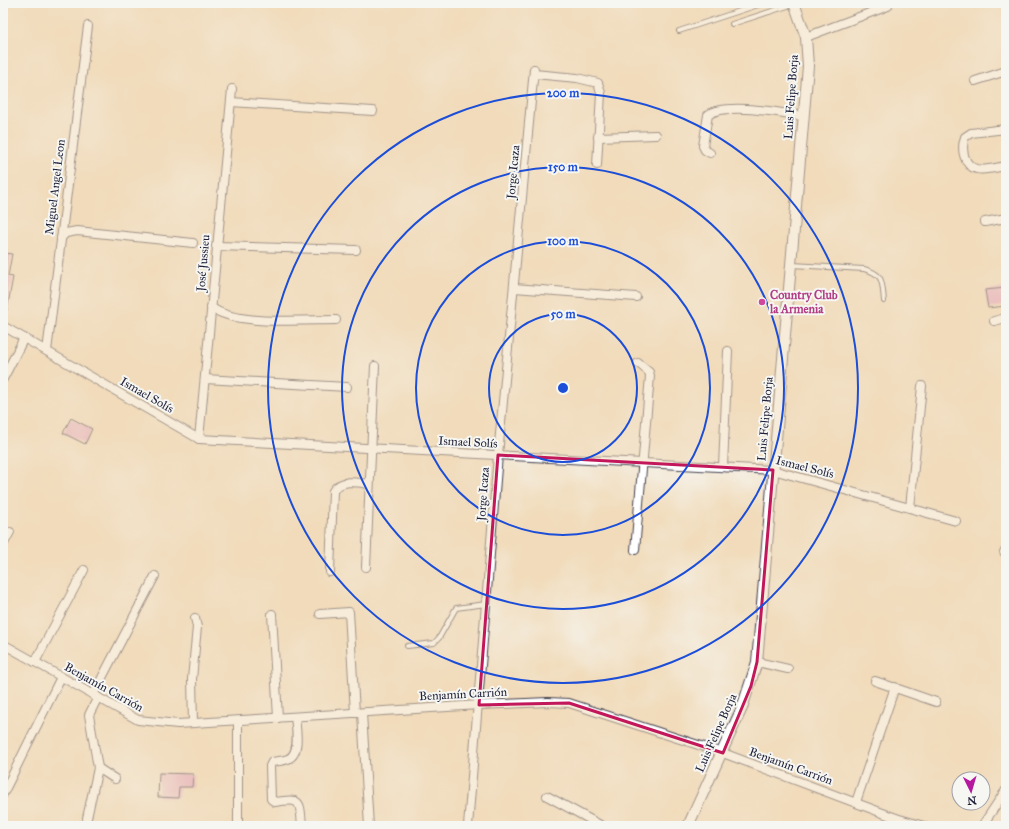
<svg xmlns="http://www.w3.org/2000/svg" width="1009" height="829" viewBox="0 0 1009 829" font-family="'IM FELL Great Primer',serif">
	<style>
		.building { fill: #e29dc3 }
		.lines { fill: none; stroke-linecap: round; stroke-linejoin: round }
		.service-casing { stroke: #413e4e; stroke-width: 6 }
		.minor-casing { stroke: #413e4e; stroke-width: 10 }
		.tertiary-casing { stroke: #413e4e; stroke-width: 12 }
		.service { stroke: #fff; stroke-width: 4 }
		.minor { stroke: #fff; stroke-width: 8 }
		.tertiary { stroke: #fff; stroke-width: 10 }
		.marked { fill: none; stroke: #c2185b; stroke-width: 3; stroke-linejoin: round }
		.ring { fill: none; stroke: #1d4ed8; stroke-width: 2 }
		.hotel-dot { fill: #d1479c; stroke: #f6f6f2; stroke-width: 1.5 }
		.labels { text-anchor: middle; stroke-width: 4; stroke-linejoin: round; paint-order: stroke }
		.street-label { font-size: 12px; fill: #22223b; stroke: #f6f6f2 }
		.hotel-label { font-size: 12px; font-weight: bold; fill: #b23c85; stroke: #f6f6f2; text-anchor: start }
		.centre { fill: #1d4ed8; stroke: #f6f6f2; stroke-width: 2 }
		.ring-label { font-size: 12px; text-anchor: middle; font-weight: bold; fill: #1d4ed8; stroke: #f6f6f2; stroke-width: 4; stroke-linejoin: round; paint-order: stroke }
	</style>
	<rect width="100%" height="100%" fill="#f6f6f2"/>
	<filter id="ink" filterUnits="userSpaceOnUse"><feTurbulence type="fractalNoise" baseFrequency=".025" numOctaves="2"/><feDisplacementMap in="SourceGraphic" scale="8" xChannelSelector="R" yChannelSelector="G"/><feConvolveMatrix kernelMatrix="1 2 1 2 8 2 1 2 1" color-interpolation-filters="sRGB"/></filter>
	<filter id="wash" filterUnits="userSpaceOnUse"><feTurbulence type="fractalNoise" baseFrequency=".012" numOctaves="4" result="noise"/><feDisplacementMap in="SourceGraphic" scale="16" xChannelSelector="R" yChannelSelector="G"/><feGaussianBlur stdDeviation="0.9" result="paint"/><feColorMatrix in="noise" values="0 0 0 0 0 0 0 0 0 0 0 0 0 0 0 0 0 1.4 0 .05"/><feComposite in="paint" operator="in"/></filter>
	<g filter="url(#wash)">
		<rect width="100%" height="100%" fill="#f1dbba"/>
		<g id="blocks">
			<!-- building -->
			<g class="building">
				<polygon points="3,253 12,254 8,276 13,277 7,310 3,310"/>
				<polygon points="1006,288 1006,306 988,308 985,290"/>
				<polygon points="71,418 92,429 85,444 63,433"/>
				<polygon points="159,773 193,774 192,787 179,787 178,798 158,797"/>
			</g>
		</g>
	</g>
	<g filter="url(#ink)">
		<use href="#blocks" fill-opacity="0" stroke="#413e4e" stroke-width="1"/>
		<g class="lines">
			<defs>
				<g id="service">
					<polyline points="732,24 794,4"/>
					<polyline points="679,31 764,3"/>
					<path d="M792,265L864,269C884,274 882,282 884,301"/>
					<polyline points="407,646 434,643 439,638 456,608 486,604"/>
				</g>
				<g id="minor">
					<polyline points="806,37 888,6"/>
					<polyline points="534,74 577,78 598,83 601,93 597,165"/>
					<polyline points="975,81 1006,71"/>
					<polyline points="231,102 373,111"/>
					<path d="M1006,129L971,133L965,137C961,148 963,166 977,169C985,171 998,167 1006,166"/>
					<polyline points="598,137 656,135"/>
					<path d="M710,153L705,150L703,146L708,115C725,102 781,113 803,116"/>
					<polyline points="985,222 1006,218"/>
					<polyline points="61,238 66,233 77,231 193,243"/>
					<polyline points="216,246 356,250"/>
					<polyline points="514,288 636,297"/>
					<path d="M211,307C233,326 305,320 336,320"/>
					<polyline points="994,321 1006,318"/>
					<polyline points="3,326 199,439 773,470 956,521"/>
					<polyline points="47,351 88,26"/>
					<polyline points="3,379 24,338"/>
					<polyline points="205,379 347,387"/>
					<polyline points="199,439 232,89"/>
					<polyline points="723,467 728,351"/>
					<polyline points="910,508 922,386"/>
					<polyline points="3,545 10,532"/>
					<polyline points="635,550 650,376 649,372 638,363"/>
					<polyline points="1004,552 1006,553"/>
					<polyline points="366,567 375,366"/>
					<path d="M330,572L333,491C341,479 356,482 369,484"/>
					<polyline points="272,614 278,718"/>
					<polyline points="320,614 349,612 355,713"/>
					<polyline points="3,644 138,720 178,724 479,705 548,702 569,703 723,753 896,818 924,826"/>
					<polyline points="35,662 84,570"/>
					<polyline points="757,662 788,669"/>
					<polyline points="875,681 936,702"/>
					<polyline points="93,695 155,576"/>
					<polyline points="362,713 369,826"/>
					<path d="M295,717C296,728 301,754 288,759C283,761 277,761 272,762L270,766L271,799L275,802C301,798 300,800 302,826"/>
					<polyline points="193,723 192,679 197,627 195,618"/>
					<polyline points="98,768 115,779"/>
					<polyline points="3,794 61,677"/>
					<polyline points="547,796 602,826"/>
					<polyline points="856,802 895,687"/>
					<polyline points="87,818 98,768 89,715 98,697"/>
					<polyline points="238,826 238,721"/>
					<polyline points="468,826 498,455 534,69"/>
					<polyline points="892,826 896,818"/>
					<polyline points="982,826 1006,790"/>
				</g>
				<polyline id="tertiary" points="688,826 742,708 757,662 808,66 806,37 794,3"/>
			</defs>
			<!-- service casing -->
			<use href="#service" class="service-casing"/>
			<!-- minor casing -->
			<use href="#minor" class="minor-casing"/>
			<!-- tertiary casing -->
			<use href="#tertiary" class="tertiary-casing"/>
			<!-- service -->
			<use href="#service" class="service"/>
			<!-- minor -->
			<use href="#minor" class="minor"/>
			<!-- tertiary -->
			<use href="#tertiary" class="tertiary"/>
		</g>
	</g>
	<!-- marked area -->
	<path d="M0 0H1009V829H0ZM498,455L773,470L757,662L751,686L723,753L569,703L479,705Z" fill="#f1dbba" fill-opacity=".55" fill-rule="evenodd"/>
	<path class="marked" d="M498,455L773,470L757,662L751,686L723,753L569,703L479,705Z"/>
	<!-- distance rings -->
	<g class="ring">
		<circle cx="563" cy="388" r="74"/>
		<circle cx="563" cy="388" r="147"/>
		<circle cx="563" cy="388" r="221"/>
		<circle cx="563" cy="388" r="295"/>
	</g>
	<!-- markers -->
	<circle class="hotel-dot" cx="762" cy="302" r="4"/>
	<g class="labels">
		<!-- street labels -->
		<g class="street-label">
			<text transform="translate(791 97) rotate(-86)" y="4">Luis Felipe Borja</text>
			<text transform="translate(513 172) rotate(-85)" y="4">Jorge Icaza</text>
			<text transform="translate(55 187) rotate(-83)" y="4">Miguel Angel Leon</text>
			<text transform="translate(203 263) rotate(-85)" y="4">José Jussieu</text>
			<text transform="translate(147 395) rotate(30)" y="4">Ismael Solís</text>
			<text transform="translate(765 419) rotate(-85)" y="4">Luis Felipe Borja</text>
			<text transform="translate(468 442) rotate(3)" y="4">Ismael Solís</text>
			<text transform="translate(805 467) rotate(14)" y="4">Ismael Solís</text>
			<text transform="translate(483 494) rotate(-86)" y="4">Jorge Icaza</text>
			<text transform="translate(104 687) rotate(29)" y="4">Benjamín Carrión</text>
			<text transform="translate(463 694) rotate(-3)" y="4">Benjamín Carrión</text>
			<text transform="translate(716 733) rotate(-66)" y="4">Luis Felipe Borja</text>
			<text transform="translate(791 766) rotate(20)" y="4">Benjamín Carrión</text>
		</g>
		<!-- hotel labels -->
		<g class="hotel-label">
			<text x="770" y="299">Country Club<tspan x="770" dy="14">la Armenia</tspan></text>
		</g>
	</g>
	<circle cx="563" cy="388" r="6" class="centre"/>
	<g class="ring-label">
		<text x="563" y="97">200 m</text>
		<text x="563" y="171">150 m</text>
		<text x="563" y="245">100 m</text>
		<text x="563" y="318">50 m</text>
	</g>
	<!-- margin -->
	<rect width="1009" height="829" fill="none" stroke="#f6f6f2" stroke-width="16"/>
	<!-- north arrow -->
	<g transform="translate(971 791) rotate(175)"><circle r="19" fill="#f6f6f2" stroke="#a1a1a9"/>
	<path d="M0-3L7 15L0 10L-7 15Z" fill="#b5179e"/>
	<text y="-6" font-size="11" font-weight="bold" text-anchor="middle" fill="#22223b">N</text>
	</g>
</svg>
